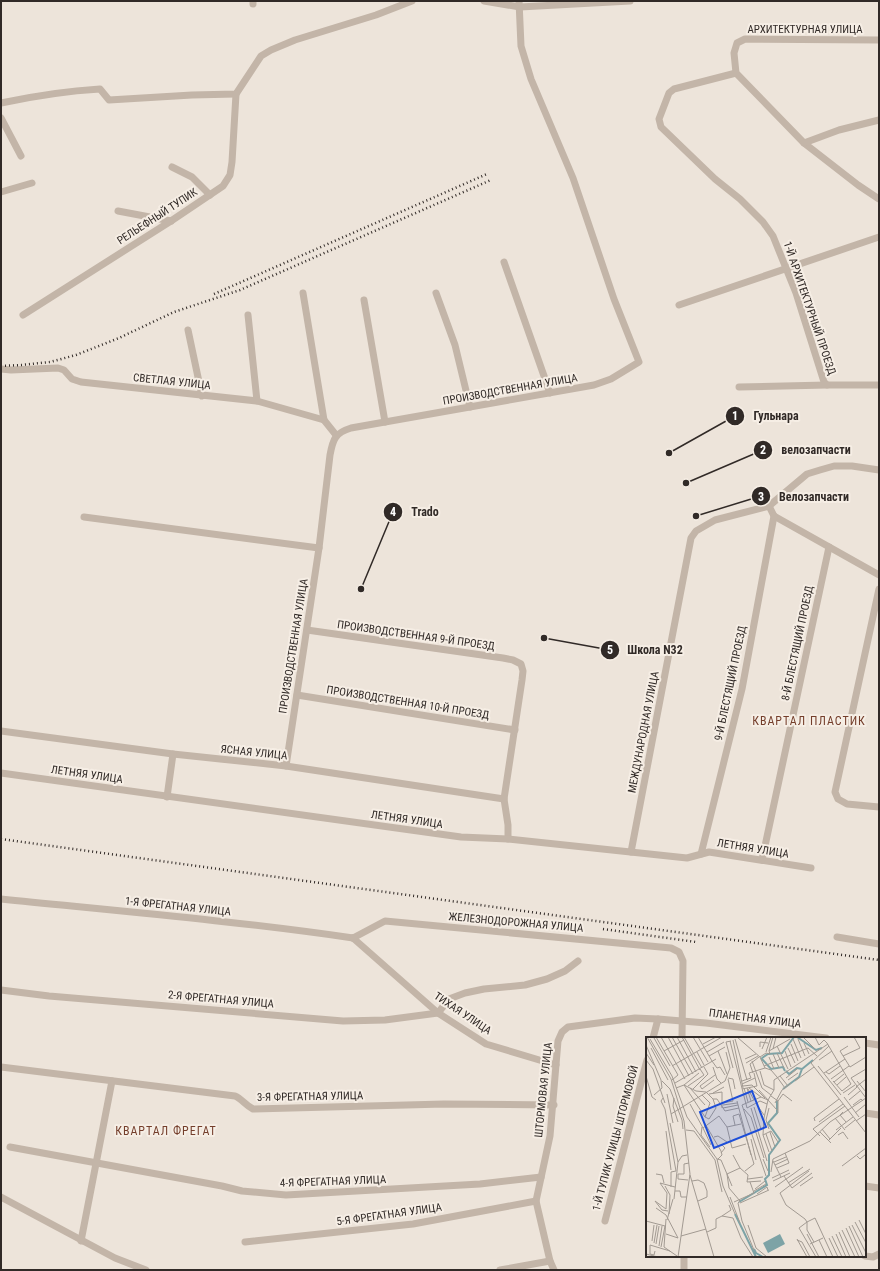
<svg xmlns="http://www.w3.org/2000/svg" width="880" height="1271" viewBox="0 0 880 1271" font-family="'Roboto Condensed',sans-serif">
	<style>
		.lines { fill: none; stroke-linecap: round; stroke-linejoin: round }
		.minor { stroke: #c3b5a8; stroke-width: 7 }
		.rail { stroke: #312a27; stroke-width: 2.5; stroke-dasharray: 1 3; stroke-linecap: butt }
		.labels { text-anchor: middle; stroke-width: 4; stroke-linejoin: round; paint-order: stroke }
		.street-label { font-size: 11px; fill: #312a27; stroke: #f6eee5 }
		.neighbourhood-label { font-size: 12px; letter-spacing: 1px; fill: #743e2b; stroke: #f6eee5 }
		.inset-river { fill: none; stroke: #7da3a6; stroke-width: 2 }
		.inset-road { fill: none; stroke: #a29a92; stroke-width: 1 }
		.view { fill: #1d4ed8; fill-opacity: 0.15; stroke: #1d4ed8; stroke-width: 2 }
		.inset-edge { fill: none; stroke: #312a27; stroke-width: 2 }
		.leader { fill: none; stroke: #312a27; stroke-width: 1.5 }
		.callout-dot { fill: #312a27; stroke: #f6eee5; stroke-width: 1.5 }
		.mark-label { font-size: 12px; text-anchor: middle; font-weight: bold; fill: #fff }
		.callout-label { font-size: 12px; text-anchor: middle; font-weight: bold; fill: #312a27; stroke: #f6eee5; stroke-width: 4; stroke-linejoin: round; paint-order: stroke }
	</style>
	<rect width="100%" height="100%" fill="#ede4da"/>
	<g class="lines">
		<!-- minor -->
		<g class="minor">
			<polyline points="253,1 253,4"/>
			<polyline points="484,1 520,7 630,1"/>
			<polyline points="879,40 745,39 737,43 734,53 736,73 804,143 858,185 879,199"/>
			<polyline points="736,73 674,89 669,93 659,119 661,127 715,179 740,199 763,222 773,236 796,293 824,382 827,385 879,385"/>
			<path d="M1,103C34,96 66,91 100,89L109,100L192,95L236,94L261,56L271,50L295,40L376,15L412,1"/>
			<polyline points="1,118 21,156"/>
			<polyline points="804,143 839,130 879,120"/>
			<polyline points="172,167 192,177 210,195"/>
			<polyline points="1,192 32,183"/>
			<polyline points="118,211 171,221"/>
			<polyline points="504,262 550,393"/>
			<polyline points="303,293 324,420"/>
			<polyline points="436,293 455,345 470,407"/>
			<polyline points="364,300 385,422"/>
			<polyline points="679,305 879,237"/>
			<polyline points="23,315 171,221 223,186 230,175 232,162 236,94"/>
			<polyline points="248,315 257,401"/>
			<polyline points="188,330 202,396"/>
			<polyline points="1,369 11,370 58,368 64,370 72,379 81,382 257,401 324,420 336,435"/>
			<polyline points="739,387 827,385"/>
			<polyline points="769,506 774,516 879,575"/>
			<polyline points="84,517 319,548"/>
			<polyline points="879,589 835,792 838,799 847,804 879,807"/>
			<polyline points="307,630 503,658 513,660 521,664 523,671 522,680 504,799 508,825 508,839"/>
			<polyline points="297,695 515,730"/>
			<polyline points="1,731 173,754 286,766 504,799"/>
			<path d="M286,766L319,548L330,455C333,439 335,433 351,428L594,385L611,379L639,362L614,299L573,178L531,79L521,46L519,1"/>
			<polyline points="1,773 461,837 508,839 687,858 709,852 811,868"/>
			<polyline points="167,797 173,754"/>
			<polyline points="631,852 691,538 696,531 715,520 769,506 807,474 820,470 834,466 852,466 879,470"/>
			<polyline points="701,854 742,689 774,516"/>
			<polyline points="762,860 829,547"/>
			<path d="M1,899C119,911 236,921 353,938"/>
			<polyline points="837,937 879,944"/>
			<polyline points="353,938 385,921 671,948 679,952 683,961 682,1038"/>
			<polyline points="353,938 438,1013 486,1044 556,1065"/>
			<polyline points="1,990 49,996 343,1021 385,1020 438,1013 449,999 465,993 484,989 525,985 547,979 565,971 578,961"/>
			<polyline points="653,1038 658,1019"/>
			<polyline points="865,1043 879,1045"/>
			<path d="M1,1067L235,1096C242,1099 245,1105 253,1109L444,1104L554,1105"/>
			<polyline points="865,1113 879,1115"/>
			<polyline points="10,1147 222,1186 242,1191 286,1195 480,1184 541,1177"/>
			<polyline points="865,1186 879,1188"/>
			<polyline points="1,1197 115,1258 146,1270"/>
			<polyline points="605,1221 647,1060"/>
			<polyline points="81,1241 112,1081"/>
			<polyline points="245,1242 413,1224 536,1201"/>
			<polyline points="865,1256 873,1257 879,1254"/>
			<polyline points="500,1270 550,1261"/>
			<polyline points="554,1270 550,1261 536,1201 550,1136 558,1041 562,1032 568,1027 635,1018 658,1019 706,1023 826,1038"/>
			<polyline points="684,1270 684,1256"/>
		</g>
		<!-- rail -->
		<g class="rail">
			<polyline points="214,294 487,174"/>
			<polyline points="1,366 21,365 50,362 76,355 119,338 174,312 240,290 491,180"/>
			<polyline points="1,839 879,960"/>
			<polyline points="603,929 696,942"/>
		</g>
	</g>
	<g class="labels">
		<!-- street labels -->
		<g class="street-label">
			<text x="805" y="33">АРХИТЕКТУРНАЯ УЛИЦА</text>
			<text transform="translate(157 216) rotate(-33)" y="4">РЕЛЬЕФНЫЙ ТУПИК</text>
			<text transform="translate(810 308) rotate(71)" y="4">1-Й АРХИТЕКТУРНЫЙ ПРОЕЗД</text>
			<text transform="translate(172 381) rotate(6)" y="4">СВЕТЛАЯ УЛИЦА</text>
			<text transform="translate(510 389) rotate(-10)" y="4">ПРОИЗВОДСТВЕННАЯ УЛИЦА</text>
			<text transform="translate(416 635) rotate(8)" y="4">ПРОИЗВОДСТВЕННАЯ 9-Й ПРОЕЗД</text>
			<text transform="translate(797 643) rotate(-78)" y="4">8-Й БЛЕСТЯЩИЙ ПРОЕЗД</text>
			<text transform="translate(293 646) rotate(-81)" y="4">ПРОИЗВОДСТВЕННАЯ УЛИЦА</text>
			<text transform="translate(730 683) rotate(-78)" y="4">9-Й БЛЕСТЯЩИЙ ПРОЕЗД</text>
			<text transform="translate(408 702) rotate(9)" y="4">ПРОИЗВОДСТВЕННАЯ 10-Й ПРОЕЗД</text>
			<text transform="translate(643 732) rotate(-79)" y="4">МЕЖДУНАРОДНАЯ УЛИЦА</text>
			<text transform="translate(254 752) rotate(6)" y="4">ЯСНАЯ УЛИЦА</text>
			<text transform="translate(87 774) rotate(8)" y="4">ЛЕТНЯЯ УЛИЦА</text>
			<text transform="translate(407 819) rotate(8)" y="4">ЛЕТНЯЯ УЛИЦА</text>
			<text transform="translate(753 848) rotate(9)" y="4">ЛЕТНЯЯ УЛИЦА</text>
			<text transform="translate(178 906) rotate(6)" y="4">1-Я ФРЕГАТНАЯ УЛИЦА</text>
			<text transform="translate(516 922) rotate(5)" y="4">ЖЕЛЕЗНОДОРОЖНАЯ УЛИЦА</text>
			<text transform="translate(221 999) rotate(5)" y="4">2-Я ФРЕГАТНАЯ УЛИЦА</text>
			<text transform="translate(463 1013) rotate(34)" y="4">ТИХАЯ УЛИЦА</text>
			<text transform="translate(755 1018) rotate(7)" y="4">ПЛАНЕТНАЯ УЛИЦА</text>
			<text transform="translate(543 1090) rotate(-84)" y="4">ШТОРМОВАЯ УЛИЦА</text>
			<text transform="translate(310 1096) rotate(-1)" y="4">3-Я ФРЕГАТНАЯ УЛИЦА</text>
			<text transform="translate(615 1138) rotate(-75)" y="4">1-Й ТУПИК УЛИЦЫ ШТОРМОВОЙ</text>
			<text transform="translate(333 1181) rotate(-2)" y="4">4-Я ФРЕГАТНАЯ УЛИЦА</text>
			<text transform="translate(389 1214) rotate(-8)" y="4">5-Я ФРЕГАТНАЯ УЛИЦА</text>
		</g>
		<!-- neighbourhood labels -->
		<g class="neighbourhood-label">
			<text x="809" y="725">КВАРТАЛ ПЛАСТИК</text>
			<text x="166" y="1135">КВАРТАЛ ФРЕГАТ</text>
		</g>
	</g>
	<!-- overview -->
	<g transform="translate(646 1037)">
		<rect width="220" height="220" fill="#ede4da"/>
		<path d="M134,197L139,207L122,216L117,206Z" fill="#7da3a6"/>
		<path class="inset-river" d="M151,0L170,13L176,11M115,21L125,32L137,30L139,34M116,21L122,17L136,16L148,0M140,34L143,37L151,31L156,32M137,52L153,40L156,32L167,23M93,165L121,148L119,142L123,138V118L134,103L122,86L131,76V64M89,177L110,220M108,212L110,216L117,220"/>
		<path class="inset-road" d="M1,0L25,42L38,84L44,137L32,220M10,0L32,38L26,43M15,0L39,42M22,0L43,39M26,0L47,37M31,0L50,35M36,0L54,33M38,0L56,31M47,0L62,25M52,0L66,24L71,31L74,30L79,38M91,0L114,20L119,31L125,33L131,40M157,0L169,12M169,0L173,8L176,5M8,1L24,29M4,2L26,39L41,80L71,122L77,149L89,177M89,2L101,43M147,2L155,21M152,2L159,19M87,3L97,51M84,4L101,71L114,64L121,67M85,4L80,5L87,31M176,5L178,3L181,6L205,47L196,54L187,44M158,6L163,17M57,7L70,0M145,7L152,24M0,8L15,43L16,51L8,58M131,9L142,32M183,9L165,26L220,96M202,9L194,14L204,30L220,20M114,10V5L122,6M5,11L22,43M142,11L149,26M116,12L121,0M127,12L130,0M18,14L38,3M72,14L81,37M123,14L127,0M139,14L145,30M51,15L58,28M61,15L78,5M120,15L125,0M0,16L8,28M131,16L138,31M127,17L133,31M63,19L79,10M197,19L214,11L208,0M114,20L120,16L124,17L123,14L144,2M123,20L128,32M99,22L110,17M0,23L7,32L19,66M173,23L186,14M106,24L116,51L125,58M100,26L112,19M26,29L76,0M118,29L162,11L171,19M172,29L195,58M67,30L71,42L75,46M114,34L118,48L128,53M180,35L183,37L194,29M53,36L38,48L59,80M107,36L104,27L113,20M178,36L199,22M0,39L6,60L10,63M134,39L142,49M131,40L139,51M82,41L87,42L89,52M140,41L151,32M205,41L220,61M205,41L220,32M185,42L203,29M142,43L152,36M16,44L24,52L36,83L37,92M96,44L105,41L103,36L119,31M149,44L168,30M211,44L220,55M188,45L198,37M29,46L70,22M96,47L109,41M191,48L200,40M42,49L58,38L54,32M97,49L106,48L119,61M210,50L220,42M30,51L38,48L50,54L60,55M44,51L59,68M98,51L102,65M101,51L105,64M103,51L115,60M47,52L62,37L58,30M56,52L54,49L69,38M56,52L68,43M96,52L111,49L108,36M102,52L108,63M113,53L122,63M60,55L67,62H71L79,74L93,71M67,56L78,50M197,56L209,48M21,57L27,86M63,57L76,55V71M56,58L64,66L59,80M202,58L211,50M125,59L132,64V76M198,60L213,80M17,61L15,64L19,72M28,61L27,69L32,85M122,63L131,73M203,63L214,54M91,64L105,118M132,64L137,57L146,64M77,66L87,64L82,42M129,66L136,53L145,46M44,67L57,91L73,79L81,90L95,87M77,68L91,66M111,68L118,78M207,68L215,62L217,64M108,70L115,92M77,71L92,68M105,71L121,124M19,72L30,134M98,72L105,80L118,121M197,75L194,78L200,85M209,76L220,67M25,77L79,44L84,31L80,15M93,77L108,127L99,134M59,80L63,82L70,71L67,62M189,81L199,93M169,84L168,81L193,62M210,84L220,77M58,85L75,114L76,118L72,122M173,85L197,67M24,86L32,125M89,88L87,79L93,77M56,90L55,98L64,110M81,90L86,111L100,107M57,91L65,108M199,91L209,83M123,92L120,83L123,71M176,92L184,102M40,93L48,94L69,123L76,155M190,93L207,80M20,94L25,133M124,95L129,110M174,95L185,106M120,97L126,114M117,98L125,94L132,105M192,98L197,95L202,102M174,99L167,92L199,69M68,100L72,99L81,105M105,102L110,123M182,104L195,91M123,115L117,98L118,81L122,63L128,53V43L182,7M75,116L79,111L75,107M87,118L94,131M211,119L214,122L220,117M71,122L75,123L81,137L94,131L102,138L101,145L115,144M117,122L122,134M127,124L135,140M128,125L140,120M129,128L142,122M196,129L220,111M131,131L143,126L139,116M125,135L127,122L164,104L184,85L220,61M10,137L16,138L18,146M81,137L83,151L94,164L92,166L96,184L108,213M81,137L86,149M44,138L68,220M120,139L96,68L115,60L122,63M138,139L146,151L166,136M126,141L143,133M102,142L117,140M42,143L32,142V137H38V127L43,126M46,144L52,143L58,146L61,154V160L52,164M127,144L144,136M142,146L164,132M19,149L24,158L23,177M154,149L167,140M25,150V135L30,134M129,150L157,130M109,152L119,144M29,154H34L35,160H41M108,154L120,147M111,157L121,150L122,153M84,160L94,186M28,162L32,125L36,119L41,118M88,165L108,156L104,145M94,166L123,153M10,171L20,178L32,201M22,174L16,173L9,164L20,172L21,156L14,146L29,150M76,179L85,173L83,168M20,182L18,210L31,219M159,182L140,168L134,156L163,134M159,182L161,185L169,181L187,220M21,183L27,162M213,183L220,197M0,184L19,189M209,185L220,206M102,188L110,211L121,220M206,188L220,216M203,189L217,220M200,191L213,220M196,193L209,220M61,195L70,191V182L76,179L87,181L95,201L107,220M193,195L204,220M20,197L32,201M161,197L173,220M190,197L200,220M35,199L60,192M186,199L196,220M183,201L192,220M151,202L161,220M151,203L156,205L164,220M173,203L181,220M6,204L8,188M168,205L161,193V185L153,191L170,220M8,206L11,188M10,207L13,189M164,207L177,201M13,209L16,189M15,210L19,189M9,214L8,218L4,217V208L24,214M0,217L12,220"/>
		<path class="view" d="M106,54L120,90L68,111L54,75Z"/>
		<rect width="220" height="220" class="inset-edge"/>
	</g>
	<!-- callouts -->
	<path class="leader" d="M669 453L735 416M686 483L763 450M696 516L761 496M361 589L393 512M544 638L610 650"/>
	<g class="callout-dot">
		<circle cx="669" cy="453" r="4"/>
		<circle cx="686" cy="483" r="4"/>
		<circle cx="696" cy="516" r="4"/>
		<circle cx="361" cy="589" r="4"/>
		<circle cx="544" cy="638" r="4"/>
		<circle cx="735" cy="416" r="10"/>
		<circle cx="763" cy="450" r="10"/>
		<circle cx="761" cy="496" r="10"/>
		<circle cx="393" cy="512" r="10"/>
		<circle cx="610" cy="650" r="10"/>
	</g>
	<g class="mark-label">
		<text x="735" y="420">1</text>
		<text x="763" y="454">2</text>
		<text x="761" y="501">3</text>
		<text x="393" y="516">4</text>
		<text x="610" y="654">5</text>
	</g>
	<g class="callout-label">
		<text x="776" y="420">Гульнара</text>
		<text x="816" y="454">велозапчасти</text>
		<text x="814" y="501">Велозапчасти</text>
		<text x="425" y="516">Trado</text>
		<text x="655" y="654">Школа N32</text>
	</g>
	<!-- border -->
	<rect width="880" height="1271" fill="none" stroke="#312a27" stroke-width="4"/>
</svg>
